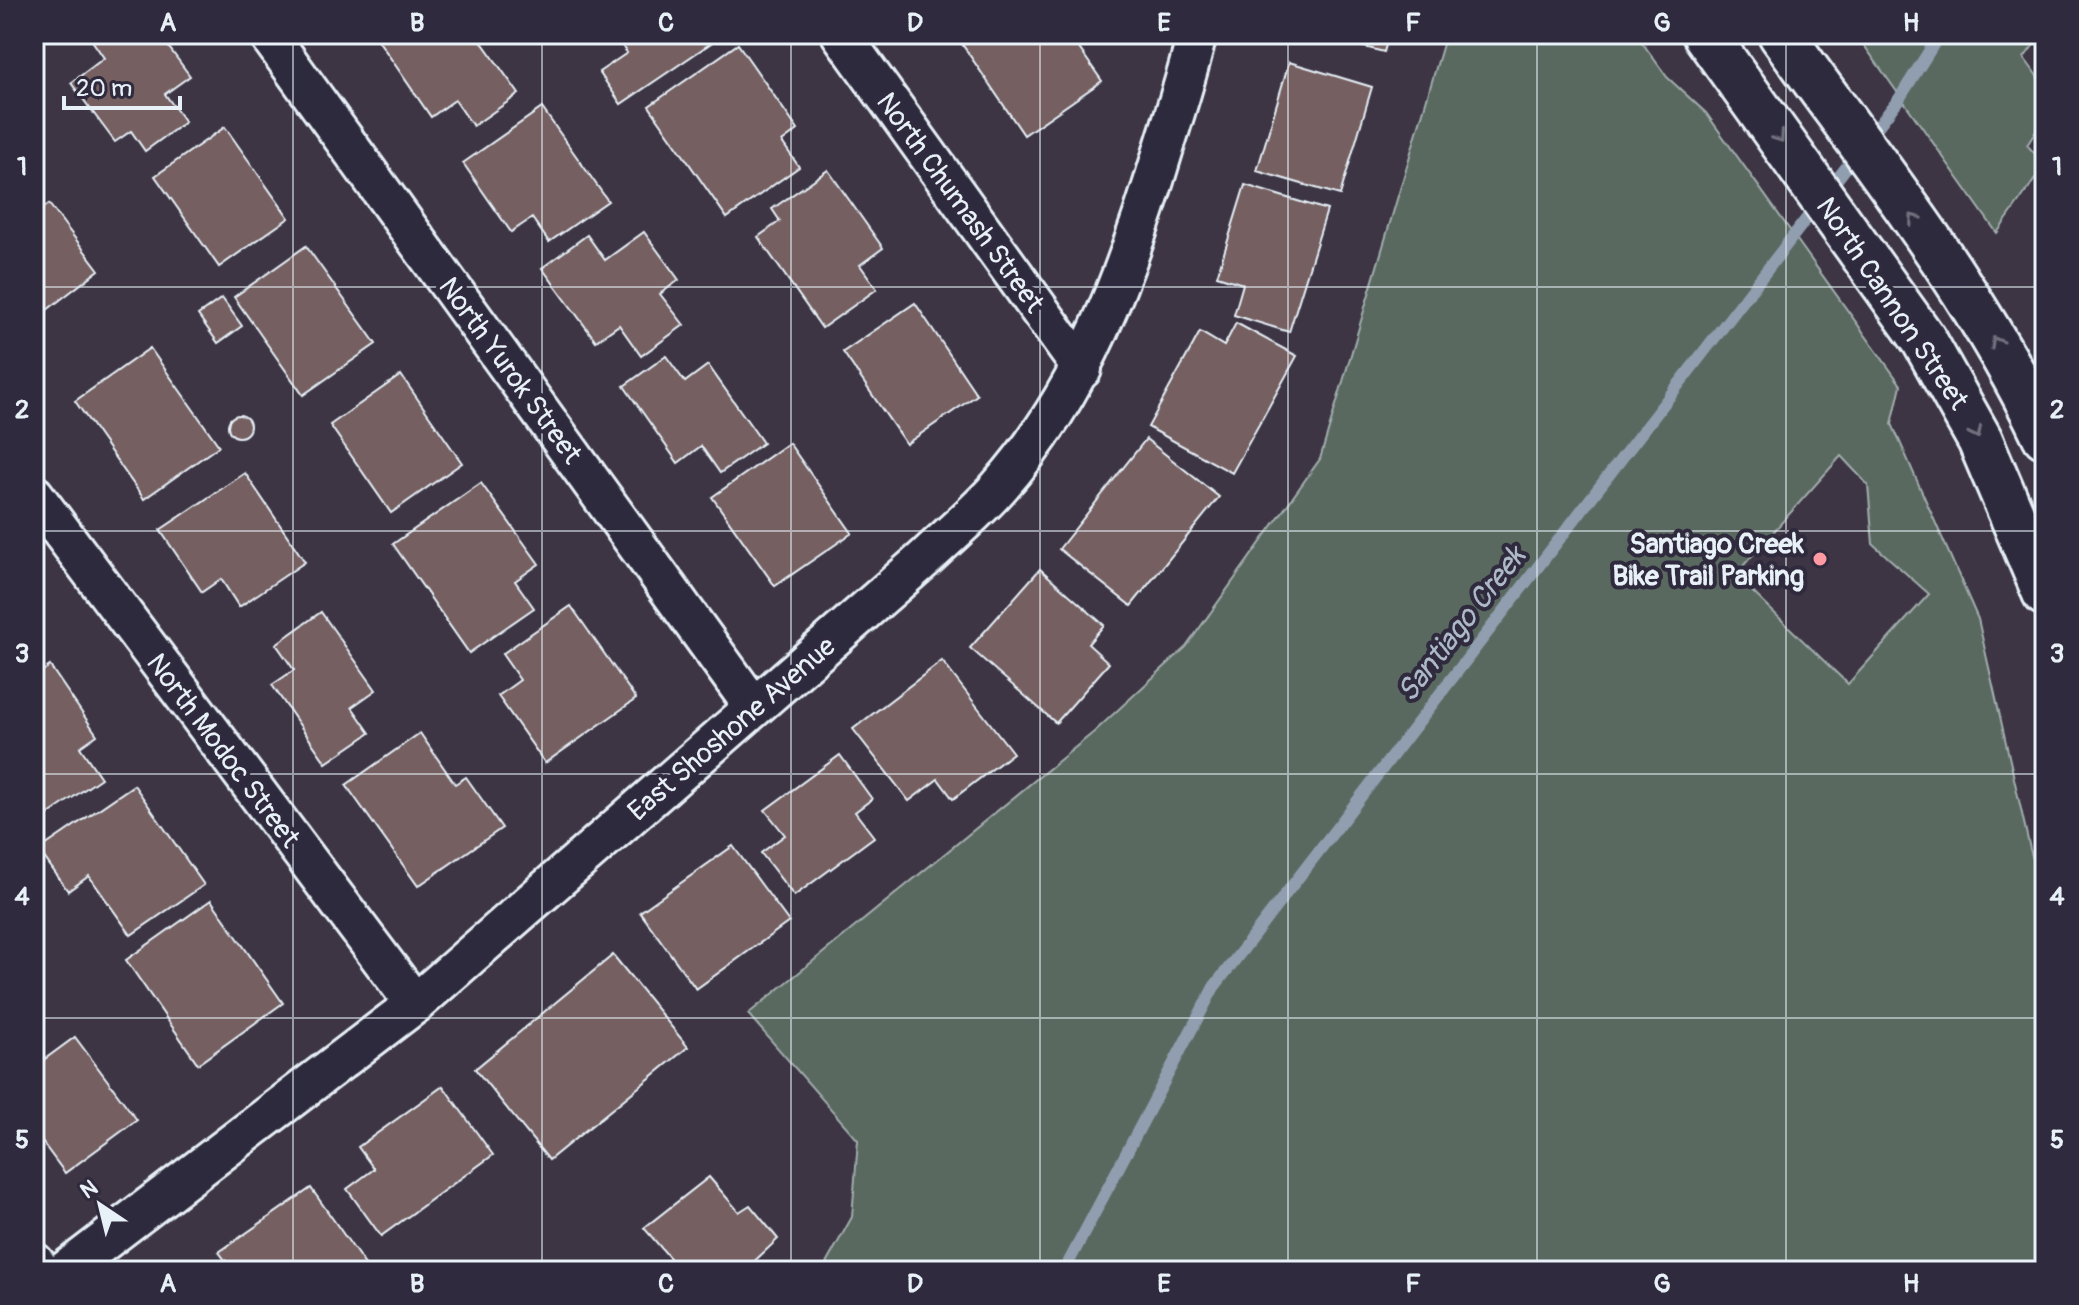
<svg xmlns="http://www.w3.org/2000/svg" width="2079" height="1305" viewBox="0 0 2079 1305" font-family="Pangolin,sans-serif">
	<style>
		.green { fill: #5a6960; stroke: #a1adac; stroke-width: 2; fill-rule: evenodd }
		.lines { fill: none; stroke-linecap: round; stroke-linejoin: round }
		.stream { stroke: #909eb0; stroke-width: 12 }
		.building { fill: #745f61; stroke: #e8f1f8; stroke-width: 2 }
		.street-casing { stroke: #e8f1f8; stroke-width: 44 }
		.primary-casing { stroke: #e8f1f8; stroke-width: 50 }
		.street { stroke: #2f2a3d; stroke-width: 38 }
		.primary { stroke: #2f2a3d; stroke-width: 44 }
		.oneway { stroke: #70707e }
		.grid { fill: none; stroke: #e8f1f8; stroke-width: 2; stroke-opacity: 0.55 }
		.poi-dot { fill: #ff9aa2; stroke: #2f2a3d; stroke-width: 3 }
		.labels { text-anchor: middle; stroke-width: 8; stroke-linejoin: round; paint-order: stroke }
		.street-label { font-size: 28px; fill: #e8f1f8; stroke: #2f2a3d }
		.poi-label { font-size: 28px; font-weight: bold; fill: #e8f1f8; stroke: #2f2a3d; text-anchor: end }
		.water-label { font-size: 30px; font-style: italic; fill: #adb9c8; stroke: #2f2a3d }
		.neatline { fill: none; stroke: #e8f1f8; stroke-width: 3 }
		.grid-label { font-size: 26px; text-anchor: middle; font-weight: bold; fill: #e8f1f8 }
	</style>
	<rect width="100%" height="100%" fill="#3d3544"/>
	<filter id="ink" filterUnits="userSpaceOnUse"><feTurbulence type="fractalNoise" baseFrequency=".0125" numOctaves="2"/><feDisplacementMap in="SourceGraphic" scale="16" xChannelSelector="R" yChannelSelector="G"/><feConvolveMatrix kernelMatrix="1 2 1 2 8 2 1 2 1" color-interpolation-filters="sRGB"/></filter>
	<g filter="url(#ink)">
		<!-- green -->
		<g class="green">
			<path d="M1446,34H1636L1667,77L1706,113L1901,385L1892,424L1978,619L2030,849L2045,898V1271H822L852,1217L858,1140L748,1014L1094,732L1186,647L1320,459ZM1841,456L1868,485L1873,544L1929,594L1848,684L1735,575Z"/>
			<path d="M1856,34H2042L2024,58C2053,96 2054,105 2027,145L2045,165L1997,233Z"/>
		</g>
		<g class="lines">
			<!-- stream -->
			<g class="stream">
				<polyline points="1828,191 1899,99 1940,34"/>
				<polyline points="1064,1271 1214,987 1817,205"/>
			</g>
		</g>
		<!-- building -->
		<g class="building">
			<polygon points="92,34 159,34 190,76 165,94 185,122 145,151 131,131 115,142 71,83 104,58 89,36"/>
			<polygon points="380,34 476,34 519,94 473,126 455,100 431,117 376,37"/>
			<polygon points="614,34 718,34 720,37 621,104 599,72 627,53"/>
			<polygon points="977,34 1069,34 1102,81 1024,135 962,44"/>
			<polygon points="1314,34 1389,34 1384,52"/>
			<polygon points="738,44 798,130 782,142 799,167 727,218 649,106"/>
			<polygon points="1289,62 1372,87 1340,195 1257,171"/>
			<polygon points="542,108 608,201 549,242 532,218 511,232 463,163"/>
			<polygon points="225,127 289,218 219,267 155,176"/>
			<polygon points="828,170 883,248 860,265 877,289 822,328 758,237 780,221 772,209"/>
			<polygon points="1245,185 1327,210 1289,332 1234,315 1243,284 1217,276"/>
			<polygon points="49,204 99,270 34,320 34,215"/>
			<polygon points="644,232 679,280 660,294 684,325 641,356 619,325 596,341 542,268 587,235 605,260"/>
			<polygon points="306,246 376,344 303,395 234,297"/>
			<polygon points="222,298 242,326 218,343 198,315"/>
			<polygon points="915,303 977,395 906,444 843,352"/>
			<polygon points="1236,323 1297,356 1232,473 1148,427 1200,332 1224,346"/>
			<polygon points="150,348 219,446 144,499 75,401"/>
			<polygon points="666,356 685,382 708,365 763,443 720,473 701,446 678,463 624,386"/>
			<polygon points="401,375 462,463 391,513 330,425"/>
			<circle cx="239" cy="426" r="11"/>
			<polygon points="1146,439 1219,497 1131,606 1059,549"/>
			<polygon points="789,443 852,533 775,586 712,497"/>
			<polygon points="245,473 305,562 239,607 221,579 202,592 160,530"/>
			<polygon points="481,483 539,564 515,581 534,608 469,653 393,544"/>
			<polygon points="1040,569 1104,625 1088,644 1109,663 1056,723 970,648"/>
			<polygon points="571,606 636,699 545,763 498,696 520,680 502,654"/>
			<polygon points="321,612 376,690 352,707 370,733 326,763 272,685 294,670 276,644"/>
			<polygon points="942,661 1013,753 953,799 938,779 909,801 853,729"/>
			<polygon points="50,666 97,735 80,747 101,778 46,816 34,800 34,677"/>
			<polygon points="420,733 455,784 466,777 502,828 418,886 346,785"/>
			<polygon points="840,755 872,799 855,812 874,837 794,896 761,853 785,835 765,810"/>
			<polygon points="134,785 204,885 131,935 89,876 68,891 39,850"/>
			<polygon points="733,846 789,922 696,989 640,912"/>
			<polygon points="211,900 283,1003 198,1064 126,960"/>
			<polygon points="613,955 688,1047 549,1160 475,1069"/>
			<polygon points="75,1037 137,1120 65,1173 34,1131 34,1067"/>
			<polygon points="443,1086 493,1155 381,1236 347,1189 374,1169 358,1147"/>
			<polygon points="709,1177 739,1212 750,1205 778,1239 744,1271 681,1271 644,1228"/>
			<polygon points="311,1188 368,1269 233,1271 219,1252"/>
		</g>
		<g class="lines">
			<defs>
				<g id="street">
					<polyline points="268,34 753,706"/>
					<polyline points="841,34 1082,369"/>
					<polyline points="34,495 415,1004"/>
					<polyline points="34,1262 41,1271"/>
					<path d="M65,1271L415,1004L923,560C948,536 975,514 998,488C1083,393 1127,272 1163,151C1175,112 1188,74 1197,34"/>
				</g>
				<g id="primary">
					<polyline points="1705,34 1924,340 1980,440 2045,593"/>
					<path d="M1781,34C1874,164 1976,290 2045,436"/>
				</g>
			</defs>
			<!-- street casing -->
			<use href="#street" class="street-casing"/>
			<!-- primary casing -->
			<use href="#primary" class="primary-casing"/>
			<!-- street -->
			<use href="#street" class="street"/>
			<!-- primary -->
			<use href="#primary" class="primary"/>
		</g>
		<!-- one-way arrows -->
		<defs><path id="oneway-chevron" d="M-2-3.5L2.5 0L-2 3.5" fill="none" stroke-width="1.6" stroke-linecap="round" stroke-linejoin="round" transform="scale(2)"/></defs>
		<g class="oneway">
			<use href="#oneway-chevron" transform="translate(1779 137) rotate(55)"/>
			<use href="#oneway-chevron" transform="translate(1914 219) rotate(-126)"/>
			<use href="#oneway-chevron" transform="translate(1996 342) rotate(-120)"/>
			<use href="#oneway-chevron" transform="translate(1976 433) rotate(64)"/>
		</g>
	</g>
	<!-- grid -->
	<path class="grid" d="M293,34V1271M542,34V1271M791,34V1271M1040,34V1271M1288,34V1271M1537,34V1271M1786,34V1271M34,287H2045M34,531H2045M34,774H2045M34,1018H2045"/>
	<!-- markers -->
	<circle class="poi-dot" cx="1820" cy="559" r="8"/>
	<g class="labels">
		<!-- street labels -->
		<g class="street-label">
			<text transform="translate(961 202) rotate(54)" y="10">North Chumash Street</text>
			<text transform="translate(1893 303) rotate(56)" y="10">North Cannon Street</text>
			<text transform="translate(511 370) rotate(54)" y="10">North Yurok Street</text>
			<text transform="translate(731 728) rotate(-41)" y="10">East Shoshone Avenue</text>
			<text transform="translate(224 750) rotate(53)" y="10">North Modoc Street</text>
		</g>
		<!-- poi labels -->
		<g class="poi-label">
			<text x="1804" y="553">Santiago Creek<tspan x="1804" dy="32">Bike Trail Parking</tspan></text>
		</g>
		<!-- water labels -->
		<g class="water-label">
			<text transform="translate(1461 624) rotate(-52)" y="10">Santiago Creek</text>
		</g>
	</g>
	<!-- margin -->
	<rect width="2079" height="1305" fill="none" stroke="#2f2a3d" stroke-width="88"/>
	<!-- north arrow -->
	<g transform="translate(100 1205) rotate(325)" stroke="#2f2a3d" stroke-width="6" paint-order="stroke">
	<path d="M0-6L14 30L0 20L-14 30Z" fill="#e8f1f8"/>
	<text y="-12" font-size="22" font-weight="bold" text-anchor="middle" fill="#e8f1f8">N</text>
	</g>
	<!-- scale -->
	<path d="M64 96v12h116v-12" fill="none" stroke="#e8f1f8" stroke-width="4"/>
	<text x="76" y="96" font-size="24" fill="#e8f1f8" stroke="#2f2a3d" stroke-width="6" paint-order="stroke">20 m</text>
	<rect x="44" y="44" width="1991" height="1217" class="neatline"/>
	<g class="grid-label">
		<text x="168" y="31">A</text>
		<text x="417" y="31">B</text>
		<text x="666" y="31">C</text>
		<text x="915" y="31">D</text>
		<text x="1164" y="31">E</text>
		<text x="1413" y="31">F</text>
		<text x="1662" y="31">G</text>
		<text x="1911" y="31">H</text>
		<text x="22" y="175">1</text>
		<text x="2057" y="175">1</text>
		<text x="22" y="418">2</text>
		<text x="2057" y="418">2</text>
		<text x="22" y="662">3</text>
		<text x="2057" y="662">3</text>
		<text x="22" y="905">4</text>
		<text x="2057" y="905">4</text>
		<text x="22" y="1148">5</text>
		<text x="2057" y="1148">5</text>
		<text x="168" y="1292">A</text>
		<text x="417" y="1292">B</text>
		<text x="666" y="1292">C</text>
		<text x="915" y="1292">D</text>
		<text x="1164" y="1292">E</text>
		<text x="1413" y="1292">F</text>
		<text x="1662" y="1292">G</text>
		<text x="1911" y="1292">H</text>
	</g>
</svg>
